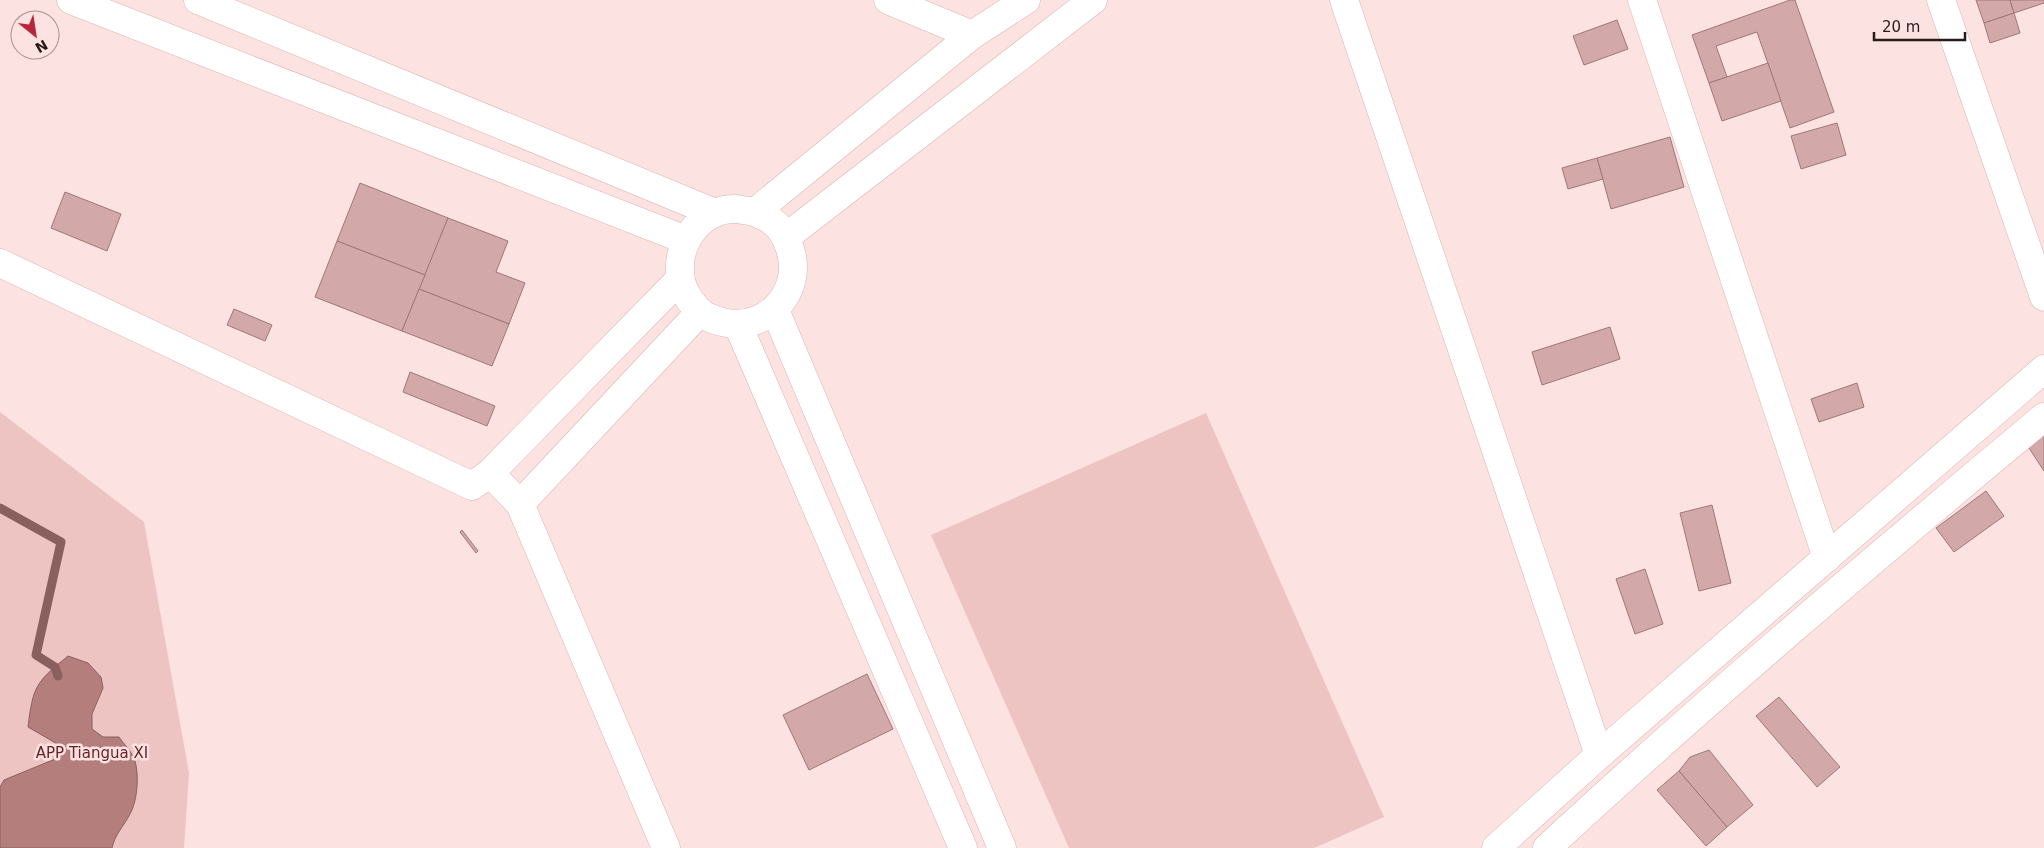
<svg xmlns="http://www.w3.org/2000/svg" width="2044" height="848" viewBox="0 0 2044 848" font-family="'DejaVu Sans',sans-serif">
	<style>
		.green { fill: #eec4c3 }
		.water { fill: #b47e7d; stroke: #8a605f }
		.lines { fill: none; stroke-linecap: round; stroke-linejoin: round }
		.stream { stroke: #8a605f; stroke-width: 9 }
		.building { fill: #d2a9a8; stroke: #9e7877 }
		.minor-casing { stroke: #dcb3b2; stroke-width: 29 }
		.minor { stroke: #fff; stroke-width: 28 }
		.labels { text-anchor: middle; stroke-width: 5; stroke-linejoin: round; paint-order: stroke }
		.park-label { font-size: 15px; fill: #672327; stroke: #fce2e1 }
	</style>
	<rect width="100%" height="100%" fill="#fce2e1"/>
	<!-- green -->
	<g class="green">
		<polygon points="0,412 144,522 189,773 184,848 0,848"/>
		<polygon points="1206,413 1384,817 1314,848 1069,848 931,535"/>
	</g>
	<!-- water -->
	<path class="water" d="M68,656L88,663L101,677L103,688L92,714V729L103,737H119C123,743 129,749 133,756C140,770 138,800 130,814C124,826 115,834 112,848H0V787L4,780L60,757L59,745L28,727C33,686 36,682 68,656Z"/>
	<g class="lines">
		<!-- stream -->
		<polyline class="stream" points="0,508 61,542 36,655 55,667 58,676"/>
	</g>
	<!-- building -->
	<g class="building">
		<polygon points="1790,0 1795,0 1834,112 1790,128 1757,32 1716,46 1727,77 1709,83 1692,35"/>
		<polygon points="1976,0 2010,0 2014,13 1984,23"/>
		<polygon points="2010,0 2044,0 2044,3 2014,13"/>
		<polygon points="2014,13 2020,33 1990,43 1984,23"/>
		<polygon points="1617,20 1628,49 1584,65 1573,36"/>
		<polygon points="1768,63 1781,101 1722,121 1709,83"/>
		<polygon points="1837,123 1846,155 1801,169 1791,136"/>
		<polygon points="1670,137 1684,187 1611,209 1597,158"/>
		<polygon points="1597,158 1603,179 1568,189 1562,168"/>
		<polygon points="360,183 448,218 425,275 337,241"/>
		<polygon points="65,192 121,214 107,251 51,228"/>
		<polygon points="448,218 508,241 496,272 525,283 509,324 419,289"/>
		<polygon points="337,241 425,275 402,331 315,297"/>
		<polygon points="419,289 509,324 492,366 402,331"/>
		<polygon points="234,309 272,325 265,341 227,325"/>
		<polygon points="1610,327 1620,359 1542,385 1532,352"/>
		<polygon points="410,372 495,406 487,426 403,392"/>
		<polygon points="1857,383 1864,407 1819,422 1811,399"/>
		<polygon points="2044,434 2044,471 2027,445"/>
		<polygon points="1986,491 2004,516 1954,552 1936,528"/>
		<polygon points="1712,505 1731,583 1699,591 1680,513"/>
		<polygon points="462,530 478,551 476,553 460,532"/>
		<polygon points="1645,569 1663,624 1635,634 1616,579"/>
		<polygon points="867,674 893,729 809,770 783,715"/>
		<polygon points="1779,697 1840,767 1817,787 1756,716"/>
		<polygon points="1709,750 1753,805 1727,827 1679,771 1690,757"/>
		<polygon points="1679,771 1727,827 1706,846 1657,790"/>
	</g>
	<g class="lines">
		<defs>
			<g id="minor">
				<polyline points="71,0 686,240"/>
				<polyline points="198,0 715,213"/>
				<polyline points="888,0 972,35"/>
				<polyline points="1344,0 1599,755"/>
				<polyline points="1642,0 1827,558"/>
				<polyline points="1941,0 2044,297"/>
				<path d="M755,212C761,215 767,217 772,221C780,227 786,237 789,246C805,287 771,330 727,323C716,321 704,317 697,309C687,298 680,287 680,272C678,240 702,208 736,209C743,210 749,211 755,212L972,35L1026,0"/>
				<polyline points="786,237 1093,0"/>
				<polyline points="0,263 472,486 490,473 520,504 666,848"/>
				<polyline points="775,310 1002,848"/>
				<polyline points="738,325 963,848"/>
				<polyline points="490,473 680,279"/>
				<polyline points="520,504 700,312"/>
				<polyline points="1496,848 1599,755 2044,369"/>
				<path d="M1547,848C1708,699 1875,558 2044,417"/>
			</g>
		</defs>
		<!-- minor casing -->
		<use href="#minor" class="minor-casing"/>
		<!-- minor -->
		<use href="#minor" class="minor"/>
	</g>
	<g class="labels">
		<!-- park labels -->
		<g class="park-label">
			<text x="92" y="758">APP Tiangua XI</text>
		</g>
	</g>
	<!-- north arrow -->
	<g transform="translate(35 35) rotate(150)"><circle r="24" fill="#fce2e1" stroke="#a89291"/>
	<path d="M0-4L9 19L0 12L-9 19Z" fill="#b82739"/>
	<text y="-8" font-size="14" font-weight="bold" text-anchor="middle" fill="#291a1a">N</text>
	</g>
	<!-- scale -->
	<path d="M1874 32v8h91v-8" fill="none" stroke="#291a1a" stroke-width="2.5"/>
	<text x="1882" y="32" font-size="15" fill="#291a1a" stroke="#fce2e1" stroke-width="4" paint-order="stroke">20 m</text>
</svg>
